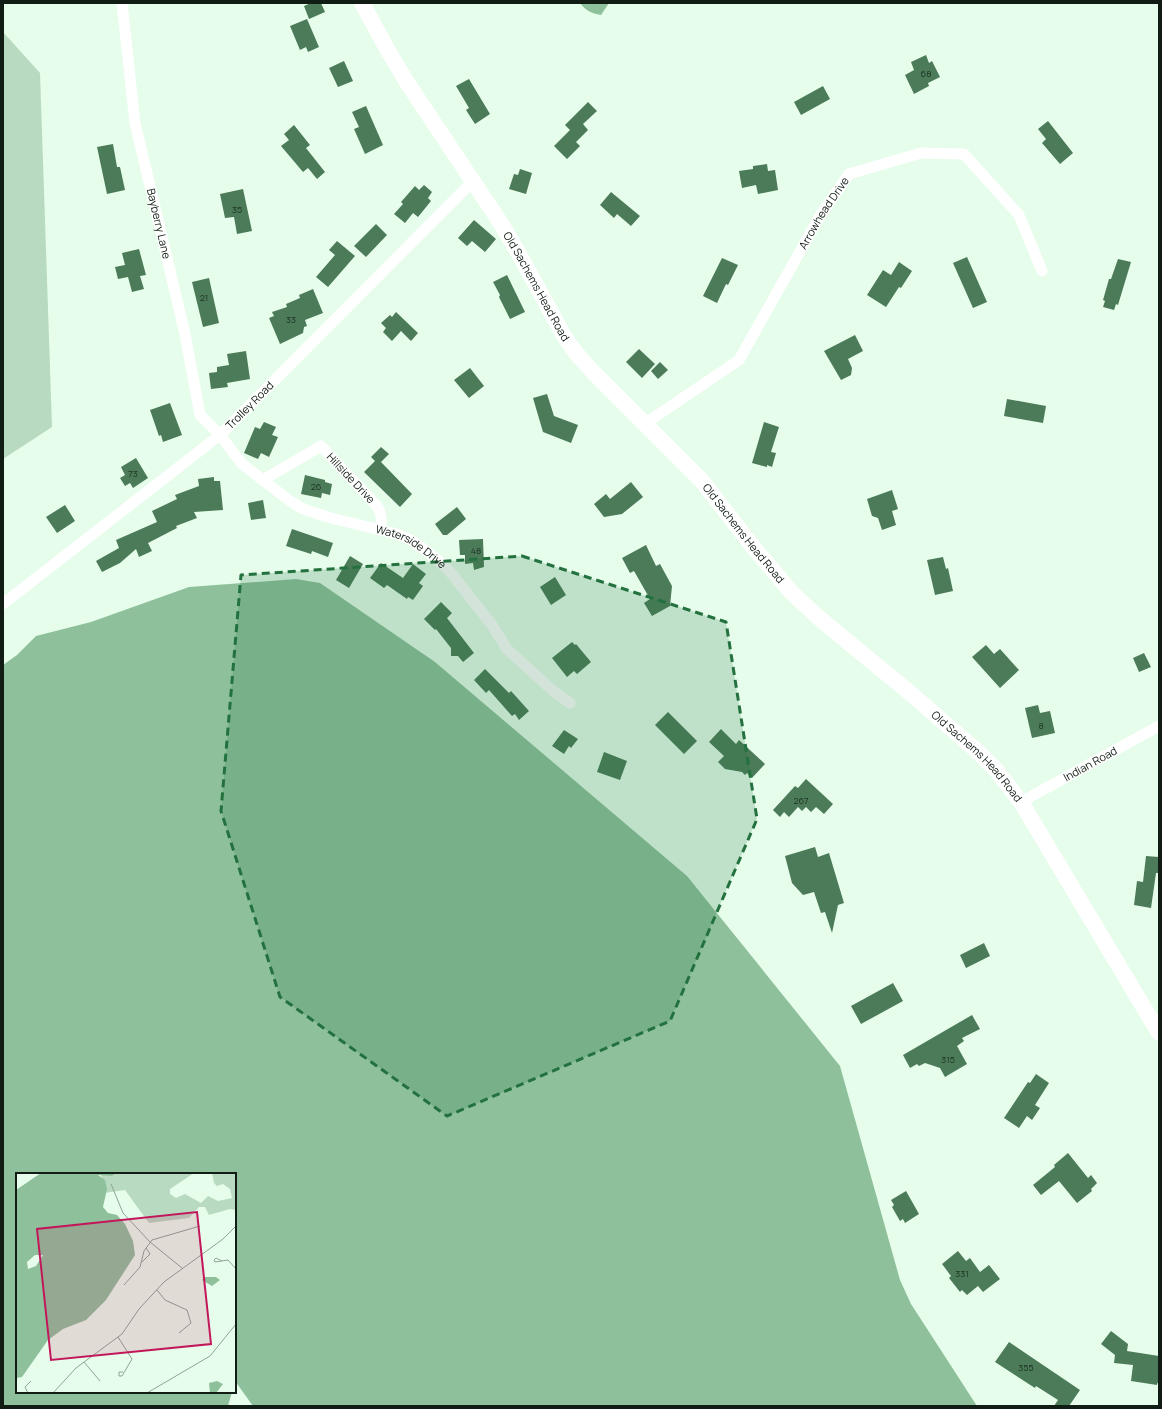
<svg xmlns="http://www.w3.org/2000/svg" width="1162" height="1409" viewBox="0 0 1162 1409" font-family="Manrope,sans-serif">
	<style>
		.green { fill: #b8dac0 }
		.water { fill: #8ec19b }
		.building { fill: #4b7b58 }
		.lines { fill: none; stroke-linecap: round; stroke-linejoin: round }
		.street { stroke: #fff; stroke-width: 11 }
		.secondary { stroke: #fff; stroke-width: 16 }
		.marked { fill: #247140; fill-opacity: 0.2; stroke: #247140; stroke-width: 3; stroke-dasharray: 8 5; stroke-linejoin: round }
		.labels { text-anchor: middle; stroke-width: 3; stroke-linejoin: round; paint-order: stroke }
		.number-label { font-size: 9px; fill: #203425 }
		.street-label { font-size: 11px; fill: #111c14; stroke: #e7fdeb }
		.inset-road { fill: none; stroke: #91a395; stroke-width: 1 }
		.view { fill: #c2185b; fill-opacity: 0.15; stroke: #c2185b; stroke-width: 2 }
		.inset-edge { fill: none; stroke: #111c14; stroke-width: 2 }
	</style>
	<rect width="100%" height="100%" fill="#e7fdeb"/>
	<!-- green -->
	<polygon class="green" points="3,32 40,73 52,427 3,459"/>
	<!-- water -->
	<g class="water">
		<path d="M580,3H609L601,15C591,13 586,11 580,3Z"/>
		<polygon points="296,579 320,583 435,662 687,876 840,1066 900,1280 911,1304 977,1406 253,1406 235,1381 235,1174 17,1174 17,1392 232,1392 228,1406 3,1406 3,665 17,655 36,636 91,622 189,587"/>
	</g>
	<!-- building -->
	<g class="building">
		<polygon points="311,3 321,3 325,12 309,19 304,6"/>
		<polygon points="307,19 319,47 308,52 306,47 300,50 290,26"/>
		<polygon points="926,55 929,63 932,61 940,77 928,83 929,86 914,94 905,75 914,70 911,62"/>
		<polygon points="344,61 353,81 338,87 329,68"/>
		<polygon points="469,79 490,114 475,124 466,110 469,108 456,86"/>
		<polygon points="823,86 830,99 801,115 794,102"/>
		<polygon points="588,102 597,111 583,124 588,130 576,142 580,146 567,159 554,146 570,130 565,125"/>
		<polygon points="366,106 383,145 365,154 354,129 359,127 352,112"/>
		<polygon points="1048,121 1073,153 1060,164 1042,143 1046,139 1038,129"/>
		<polygon points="294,125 310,145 306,148 325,172 317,179 308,168 303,172 281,146 289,140 284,134"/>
		<polygon points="113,144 117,167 120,167 125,190 107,194 97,147"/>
		<polygon points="767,164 768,171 775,170 778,190 758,194 756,185 742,188 739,171 753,169 753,166"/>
		<polygon points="520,169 532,173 526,194 509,189 514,174 518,175"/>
		<polygon points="424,185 432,192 428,198 431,201 418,217 413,213 405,223 394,214 403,204 401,202 415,186 419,190"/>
		<polygon points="243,189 252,231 237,234 234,217 225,218 220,194"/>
		<polygon points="611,192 640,216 631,226 617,214 614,218 600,205"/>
		<polygon points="474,220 496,239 485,252 472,241 467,246 458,238"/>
		<polygon points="376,224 387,235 366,257 354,246"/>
		<polygon points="337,241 355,256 328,287 316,277 335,255 329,250"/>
		<polygon points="139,249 146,275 140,276 144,289 132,292 128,277 118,279 115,267 125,265 122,253"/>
		<polygon points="967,257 987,302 973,308 953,263"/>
		<polygon points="722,258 738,265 728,285 726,284 717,303 703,296"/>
		<polygon points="1118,259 1131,262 1118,305 1116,304 1114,310 1103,307 1105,301 1103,300 1109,279 1111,279"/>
		<polygon points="899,262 912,271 901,288 899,287 886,307 867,295 883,270 891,275"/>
		<polygon points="507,275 525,312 510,319 499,297 500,295 493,282"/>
		<polygon points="209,278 219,323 203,327 192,282"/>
		<polygon points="313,289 323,313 305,320 307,326 304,327 303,333 280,344 269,318 274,316 272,312 287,307 286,304 300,298 299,295"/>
		<polygon points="396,312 418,333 411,341 401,331 392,341 383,332 386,328 381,323 390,315 392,317"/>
		<polygon points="855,335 863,351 848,359 852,368 851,375 841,380 824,351"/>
		<polygon points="639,349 655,364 642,378 626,362"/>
		<polygon points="246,351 250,379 227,383 228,387 211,389 209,373 217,372 217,367 229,365 227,354"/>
		<polygon points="660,362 668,370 658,379 651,371"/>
		<polygon points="470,368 484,386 469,398 454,380"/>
		<polygon points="547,394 554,416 578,425 571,443 543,432 533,398"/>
		<polygon points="1007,399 1046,406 1043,423 1004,416"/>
		<polygon points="170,403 182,435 163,442 161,435 159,436 150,410"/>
		<polygon points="264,422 276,427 272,435 278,437 269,457 261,453 258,459 244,453 255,427 260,429"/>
		<polygon points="764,422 779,427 771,452 776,453 772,467 767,465 767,467 752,463"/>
		<polygon points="381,447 389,454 381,462 412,494 400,507 364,472 375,461 371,457"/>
		<polygon points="136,458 148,478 133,488 130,483 125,486 120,478 125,475 121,467"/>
		<polygon points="305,475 325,480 325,482 332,484 330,495 322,493 321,498 301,494"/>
		<polygon points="214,477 214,481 220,481 223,510 194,512 197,518 176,526 177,528 148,543 152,551 139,557 136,549 120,563 102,572 96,561 119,548 116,540 157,522 152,511 177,499 175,495 199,486 198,479"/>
		<polygon points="631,482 643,497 622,514 604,517 594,504 606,494 610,499"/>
		<polygon points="892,490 898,509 892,511 896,525 882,530 878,518 872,516 867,499"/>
		<polygon points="263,500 266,518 251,520 248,503"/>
		<polygon points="65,505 75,521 57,533 46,517"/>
		<polygon points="457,507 466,519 447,535 443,535 435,524"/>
		<polygon points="292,529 333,543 328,557 312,551 311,554 286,546"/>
		<polygon points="483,539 484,567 474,570 473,563 465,564 465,555 460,555 459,540"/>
		<polygon points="646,545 656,566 660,564 672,586 670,606 652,616 644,603 650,599 634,571 630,573 622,558"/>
		<polygon points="350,556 363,564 349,588 336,580"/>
		<polygon points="943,557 946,569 948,568 953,591 935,595 927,560"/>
		<polygon points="381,563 403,578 413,564 426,574 419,583 423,586 413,600 408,597 407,599 387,585 384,588 370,578"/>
		<polygon points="555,577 566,595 551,605 540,587"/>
		<polygon points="441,602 452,613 447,618 474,653 463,662 458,656 451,656 451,648 436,629 435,630 424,619"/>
		<polygon points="572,642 575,645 576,644 591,662 577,674 574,671 567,677 552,658"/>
		<polygon points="986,645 994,654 1000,649 1019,670 1000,688 972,657"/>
		<polygon points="1144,653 1151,667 1139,672 1133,658"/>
		<polygon points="485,669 509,693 511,691 529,711 519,720 515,714 512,716 489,690 486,693 474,680"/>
		<polygon points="1038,705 1040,713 1050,711 1055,733 1032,738 1025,708"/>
		<polygon points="668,712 697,741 684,754 655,725"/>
		<polygon points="721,729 736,744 739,740 765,764 752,778 747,773 745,775 742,772 725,769 718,762 724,756 709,742"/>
		<polygon points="564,730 578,739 571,748 569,746 564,754 552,746"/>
		<polygon points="604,752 627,761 620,780 597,772"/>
		<polygon points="806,779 833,804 824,814 816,807 811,812 806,807 802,811 798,807 789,817 784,812 780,817 773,810 795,786 798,788"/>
		<polygon points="815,847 818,857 829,853 844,903 838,905 832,933 825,912 821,913 814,892 803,895 792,883 785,856"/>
		<polygon points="1146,856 1159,857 1159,873 1156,873 1151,908 1134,905 1137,881 1143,882"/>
		<polygon points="984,943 990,956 966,968 960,955"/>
		<polygon points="893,983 903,1001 861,1024 851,1006"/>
		<polygon points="972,1015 980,1029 962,1038 964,1041 957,1046 967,1064 945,1077 940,1068 925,1063 919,1066 917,1064 910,1068 903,1055"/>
		<polygon points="1036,1074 1049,1083 1035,1105 1040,1108 1032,1120 1027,1116 1019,1128 1004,1118 1028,1082 1030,1083"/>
		<polygon points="1068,1153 1088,1178 1091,1175 1097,1183 1091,1189 1092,1191 1077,1203 1059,1181 1041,1195 1033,1185 1055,1167 1054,1165"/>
		<polygon points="906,1191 919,1214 905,1223 903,1219 900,1221 892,1207 894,1205 891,1200"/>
		<polygon points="958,1251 966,1261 970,1258 980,1272 989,1265 1000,1279 983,1292 978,1286 967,1295 962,1290 960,1292 949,1278 951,1276 942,1264"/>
		<polygon points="1111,1331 1128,1344 1127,1351 1159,1356 1159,1384 1157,1383 1157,1385 1131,1381 1133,1365 1114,1363 1115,1355 1101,1344"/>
		<polygon points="1009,1342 1080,1390 1069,1406 1054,1406 1058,1400 1036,1386 1035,1388 995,1362"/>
	</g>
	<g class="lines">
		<!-- street -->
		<g class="street">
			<path id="s1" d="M122,3L135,123L185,334L200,415L220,435L242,464L290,501L303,509L331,518L397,534L411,540L425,550L439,561L451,573L492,625L507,649L552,690L570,703"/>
			<path id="s2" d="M646,423L739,360L820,216L849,174L921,153L964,154L1019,215L1042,271"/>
			<path id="s3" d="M263,480L321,446L377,506C382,514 382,520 380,530"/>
			<path id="s4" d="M3,604L220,435L473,181"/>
			<path id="s5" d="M1021,802L1159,726"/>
		</g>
		<!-- secondary -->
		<path class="secondary" id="s6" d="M362,3L387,49L408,84L500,222L519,254L564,336L576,353L593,372L702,481L750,543L791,592L819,618L909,692L978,752L996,770L1021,802L1159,1033"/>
	</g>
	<!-- marked area -->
	<path class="marked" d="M522,556L726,622L757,819L670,1021L447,1116L280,997L221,811L241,575Z"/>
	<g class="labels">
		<!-- number labels -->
		<g class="number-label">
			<text x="926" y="77">68</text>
			<text x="237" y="213">35</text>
			<text x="204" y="301">21</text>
			<text x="291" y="323">33</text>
			<text x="133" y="477">73</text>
			<text x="316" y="490">26</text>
			<text x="476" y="554">48</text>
			<text x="1041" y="729">8</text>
			<text x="801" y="804">267</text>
			<text x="948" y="1063">315</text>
			<text x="962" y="1277">331</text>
			<text x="1026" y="1371">355</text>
		</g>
		<!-- street labels -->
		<g class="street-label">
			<text dy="4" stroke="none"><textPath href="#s2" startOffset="282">Arrowhead Drive</textPath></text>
			<text dy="4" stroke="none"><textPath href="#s1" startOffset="224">Bayberry Lane</textPath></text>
			<text dy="4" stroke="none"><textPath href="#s6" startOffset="333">Old Sachems Head Road</textPath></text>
			<text dy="4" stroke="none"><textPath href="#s4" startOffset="317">Trolley Road</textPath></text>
			<text dy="4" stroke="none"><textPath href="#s3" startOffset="111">Hillside Drive</textPath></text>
			<text dy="4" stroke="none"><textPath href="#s6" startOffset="657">Old Sachems Head Road</textPath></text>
			<text dy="4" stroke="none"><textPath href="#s1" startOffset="676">Waterside Drive</textPath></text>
			<text dy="4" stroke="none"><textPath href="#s6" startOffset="981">Old Sachems Head Road</textPath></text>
			<text dy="4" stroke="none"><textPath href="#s5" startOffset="79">Indian Road</textPath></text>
		</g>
	</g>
	<!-- overview -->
	<g transform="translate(16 1173)">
		<rect width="220" height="220" fill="#e7fdeb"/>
		<path d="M85,0H178L154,16V21L160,25L169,21L185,30L192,23L202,28L216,25L214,16L207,11L201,13L198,10L196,0H220V37L214,36L193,42L189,34H183L173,45L133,50L109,17L88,20Z" fill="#b8dac0"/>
		<path d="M25,0H100L96,3L82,2L89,7L91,16L87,34L92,40L101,42L109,51L117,68L119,82L90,127L70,147L47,156L32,167L6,204L0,205V17ZM19,82H27L20,93L12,96L11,89ZM189,104H200L204,107L196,113L186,107ZM201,208L207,211L200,220H194L193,210Z" fill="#8ec19b" fill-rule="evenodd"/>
		<path class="inset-road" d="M95,11L107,40L134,69L166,95M206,88L200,85L198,87L199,89L212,87L220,96M126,89L134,81L130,75M108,112L124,94L128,78L136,67L184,53M141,117L149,127L171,137L175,150L163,160M102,164L116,186L106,203H103V199H107M68,189L84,208M12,220L9,214L15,208M37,220L60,195L106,161L123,136L148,109L207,66L220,53M131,220L194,183L220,151"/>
		<path class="view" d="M181,39L195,171L35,187L21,56Z"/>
		<rect width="220" height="220" class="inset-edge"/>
	</g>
	<!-- border -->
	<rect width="1162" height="1409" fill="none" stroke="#111c14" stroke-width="8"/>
</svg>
